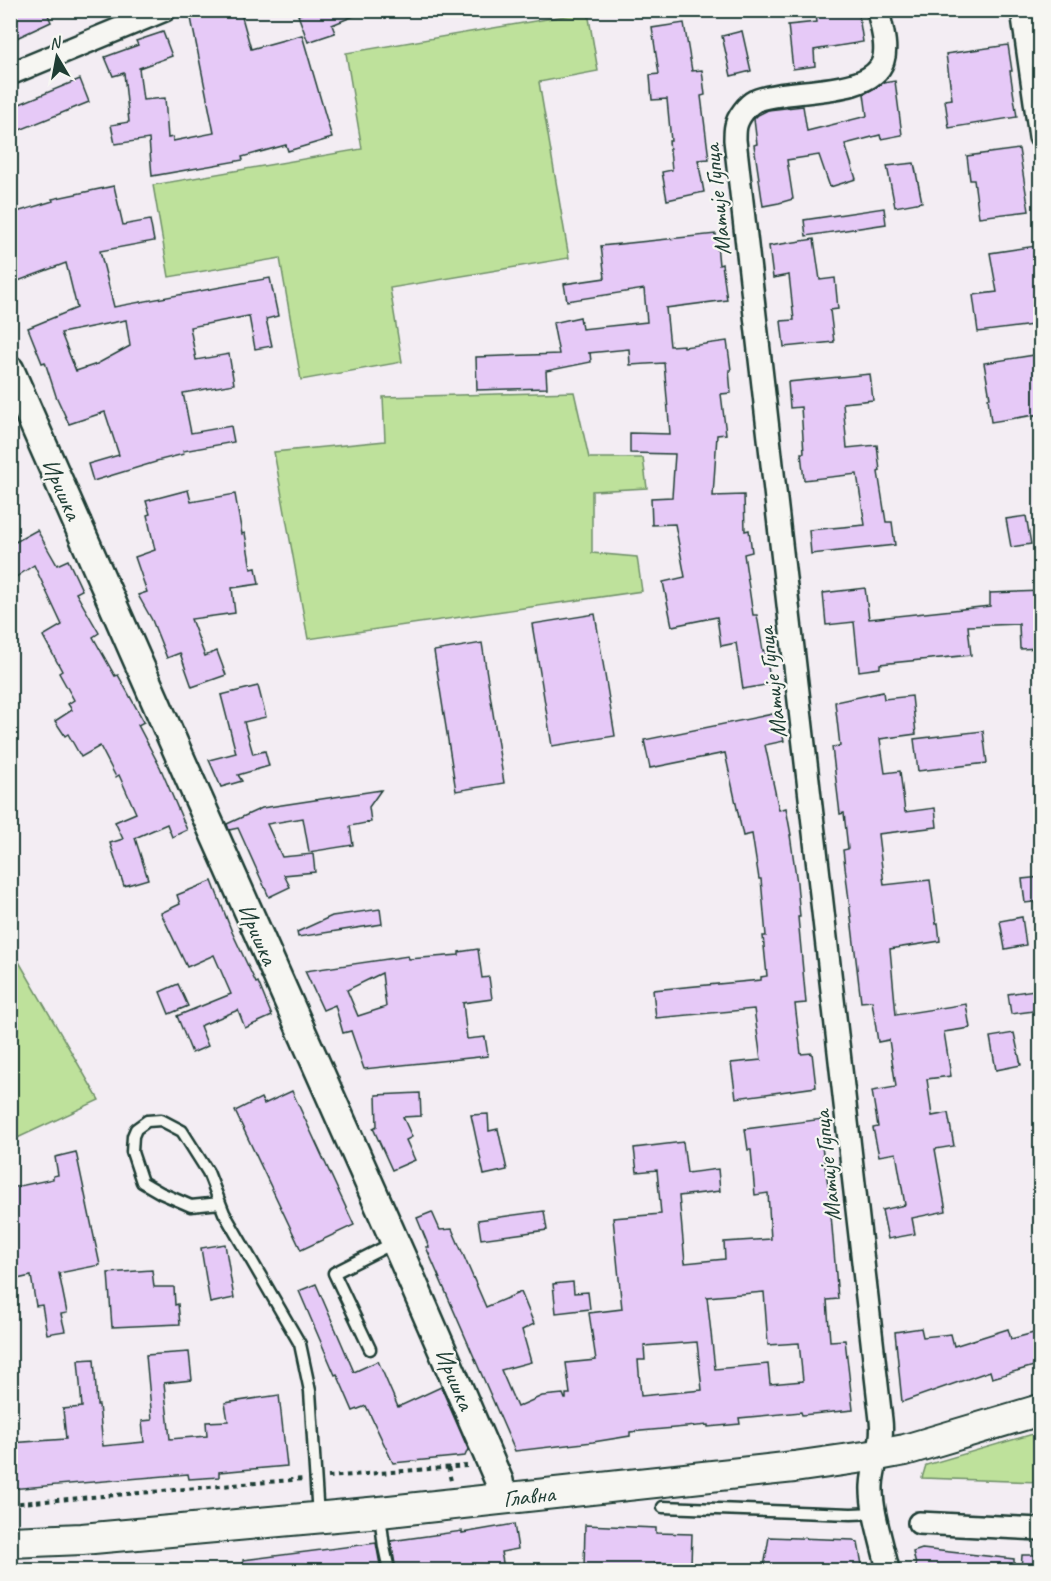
<svg xmlns="http://www.w3.org/2000/svg" width="1051" height="1581" viewBox="0 0 1051 1581" font-family="Caveat,sans-serif">
	<style>
		.green { fill: #bee19b; stroke: #6e8f68; stroke-width: 1.5 }
		.building { fill: #e6c9f7; stroke: #1f3d34; stroke-width: 1.5; fill-rule: evenodd }
		.lines { fill: none; stroke-linecap: round; stroke-linejoin: round }
		.service-casing { stroke: #1f3d34; stroke-width: 15 }
		.minor-casing { stroke: #1f3d34; stroke-width: 26 }
		.tertiary-casing { stroke: #1f3d34; stroke-width: 32 }
		.secondary-casing { stroke: #1f3d34; stroke-width: 34 }
		.path { stroke: #1f3d34; stroke-width: 4; stroke-dasharray: 4.5 4.5; stroke-linecap: butt }
		.service { stroke: #f6f6f2; stroke-width: 10 }
		.minor { stroke: #f6f6f2; stroke-width: 21 }
		.tertiary { stroke: #f6f6f2; stroke-width: 27 }
		.secondary { stroke: #f6f6f2; stroke-width: 30 }
		.labels { text-anchor: middle; stroke-width: 4.5; stroke-linejoin: round; paint-order: stroke }
		.street-label { font-size: 24px; fill: #1f3d34; stroke: #f6f6f2 }
	</style>
	<rect width="100%" height="100%" fill="#f3edf3"/>
	<filter id="ink" filterUnits="userSpaceOnUse"><feTurbulence type="fractalNoise" baseFrequency=".0167" numOctaves="2"/><feDisplacementMap in="SourceGraphic" scale="12" xChannelSelector="R" yChannelSelector="G"/><feConvolveMatrix kernelMatrix="1 2 1 2 8 2 1 2 1" color-interpolation-filters="sRGB"/></filter>
	<g filter="url(#ink)">
		<!-- green -->
		<g class="green">
			<polygon points="588,12 598,71 539,82 569,258 390,288 402,362 301,380 280,258 169,277 153,185 362,149 346,53"/>
			<polygon points="574,392 589,458 643,458 647,488 592,491 592,553 637,557 642,591 308,639 274,452 385,441 383,397"/>
			<polygon points="11,948 99,1100 11,1141 10,1141"/>
			<polygon points="1040,1432 1040,1482 922,1478 926,1465"/>
		</g>
		<!-- building -->
		<g class="building">
			<polygon points="10,10 46,10 51,22 10,41"/>
			<polygon points="233,10 240,10 251,49 302,35 332,138 288,151 286,145 242,157 243,160 152,176 149,139 115,144 111,125 129,122 124,73 113,76 105,57 138,45 136,41 163,32 172,56 139,68 143,100 165,98 168,138 173,137 173,141 214,133 191,18 213,14 214,16"/>
			<polygon points="311,10 366,10 366,11 332,25 335,33 308,42 298,15"/>
			<polygon points="815,10 858,10 863,42 814,50 815,66 793,69 788,25 817,22"/>
			<polygon points="684,23 692,71 702,70 705,95 701,96 709,159 698,160 704,192 667,200 662,172 672,170 669,141 671,141 667,99 652,100 650,75 659,74 652,28"/>
			<polygon points="742,31 751,71 731,76 722,36"/>
			<polygon points="1008,45 1012,71 1010,71 1017,117 949,128 945,100 952,99 946,54"/>
			<polygon points="80,79 89,102 10,134 10,108"/>
			<polygon points="895,81 902,135 881,139 880,135 845,144 856,179 830,187 819,155 787,160 793,199 779,203 763,206 754,145 757,144 754,119 758,115 768,110 803,106 807,131 867,116 864,94 883,83"/>
			<polygon points="1019,149 1029,211 979,217 974,180 970,180 967,156"/>
			<polygon points="914,163 922,202 895,207 887,166"/>
			<path d="M114,186L123,225L150,220L154,241L100,251L114,307L270,278L278,316L266,319L272,346L255,349L249,316L190,327L196,360L229,354L234,384L183,393L191,433L231,426L234,442L183,451L184,454L156,461V462L93,481L88,464L119,455L105,412L69,424L56,396L45,362L42,363L28,328L77,308L66,263L10,284V214L53,201L52,199ZM126,320L130,346L97,364L76,371L61,333Z"/>
			<polygon points="884,208 886,224 806,236 804,220"/>
			<polygon points="716,234 719,265 722,264 727,300 666,308 670,346 684,345 684,347 727,341 731,370 729,370 731,393 721,394 726,434 717,435 713,496 744,495 745,531 749,530 752,552 744,554 753,615 757,615 763,651 765,650 771,684 743,689 736,643 721,646 717,617 672,626 663,582 685,577 675,524 652,525 651,498 672,497 675,454 630,453 630,433 670,434 664,363 630,365 629,349 588,353 590,353 591,362 546,371 547,388 477,390 476,357 559,354 553,323 580,317 582,329 647,322 644,289 567,301 564,284 605,278 601,246"/>
			<polygon points="814,239 820,280 835,278 838,309 830,310 834,342 784,347 781,321 794,320 789,275 773,278 769,246"/>
			<polygon points="1036,246 1041,270 1041,324 978,332 973,295 997,292 990,253"/>
			<polygon points="1041,354 1041,414 991,422 988,398 990,398 984,363"/>
			<polygon points="870,374 873,400 843,403 847,448 877,445 880,471 878,472 886,522 892,522 895,545 811,554 809,530 865,525 857,474 804,480 801,453 804,453 801,407 790,408 788,382"/>
			<polygon points="188,490 191,502 235,494 242,534 245,533 251,569 256,568 259,584 232,588 235,613 191,619 205,656 217,651 226,675 192,687 180,653 167,658 152,620 138,595 147,592 135,557 155,550 147,515 150,514 146,501"/>
			<polygon points="1026,516 1031,544 1011,547 1006,519"/>
			<polygon points="37,530 57,565 68,560 82,590 76,593 99,633 93,637 115,676 118,675 144,722 138,725 160,767 187,830 172,837 167,824 135,838 148,879 124,886 110,843 123,839 115,822 136,813 119,775 116,777 100,746 81,757 68,734 65,736 55,721 72,710 68,704 74,700 59,673 62,671 43,636 62,625 34,565 10,581 10,545"/>
			<polygon points="865,588 869,619 990,606 990,593 1041,591 1041,617 1039,617 1040,648 1020,649 1019,624 968,626 971,655 880,664 880,668 859,671 854,622 826,625 823,593"/>
			<polygon points="595,614 615,736 552,746 532,624"/>
			<polygon points="482,643 504,783 456,791 434,651"/>
			<polygon points="258,686 266,717 244,722 253,754 265,751 269,766 238,775 242,781 221,787 209,760 236,753 221,695"/>
			<polygon points="883,692 884,699 912,696 916,734 880,739 885,773 900,771 905,812 935,808 937,827 878,834 884,885 930,880 936,924 938,923 940,941 890,949 896,1015 966,1004 970,1028 944,1032 951,1076 927,1079 932,1116 948,1113 954,1146 935,1149 946,1211 912,1218 915,1234 888,1239 882,1210 905,1205 896,1153 879,1156 873,1128 878,1127 872,1091 896,1087 889,1040 878,1042 872,1001 861,1002 843,850 848,849 844,813 840,814 832,747 840,746 835,702"/>
			<polygon points="778,713 784,741 765,745 779,810 786,808 791,835 790,835 797,883 800,917 798,917 806,1003 795,1004 801,1054 812,1053 816,1087 736,1098 731,1063 761,1060 754,1009 656,1018 653,990 761,980 761,977 767,976 763,936 766,936 761,879 759,879 752,834 743,836 725,753 650,768 644,740"/>
			<polygon points="983,731 987,763 918,771 914,739"/>
			<polygon points="381,790 369,807 371,822 350,826 353,845 309,852 303,818 267,824 282,857 313,854 315,872 284,875 290,887 269,897 238,828 229,830 227,824 262,808"/>
			<polygon points="1041,877 1041,901 1025,903 1022,879"/>
			<polygon points="212,881 232,932 256,983 258,982 272,1016 245,1028 238,1010 200,1026 208,1046 192,1053 177,1016 231,994 214,955 187,967 161,913 180,904 177,895"/>
			<polygon points="380,909 382,924 298,937 297,932 332,916"/>
			<polygon points="1022,917 1026,945 1005,949 1000,921"/>
			<path d="M478,949L482,978L489,977L492,999L463,1003L467,1039L485,1037L488,1056L364,1069L351,1031L343,1033L335,1005L323,1010L305,971L408,956L409,959L459,955V952ZM382,973L386,1007L358,1016L347,990Z"/>
			<polygon points="178,984 188,1006 169,1014 160,992"/>
			<polygon points="1041,989 1041,1010 1011,1014 1008,994"/>
			<polygon points="1014,1033 1021,1065 996,1070 990,1037"/>
			<polygon points="292,1091 354,1225 301,1250 235,1111 261,1098 264,1104"/>
			<polygon points="420,1093 421,1116 403,1117 412,1137 406,1140 415,1160 392,1170 373,1128 377,1126 376,1095"/>
			<polygon points="488,1114 489,1131 498,1129 507,1170 484,1175 471,1115"/>
			<path d="M823,1119L826,1140L821,1141L829,1191L838,1299L827,1300L830,1341L845,1340L853,1410L802,1415L801,1412L739,1418L740,1424L708,1427V1425L630,1432V1436L593,1442L515,1451L426,1247H429L417,1218L432,1212L440,1230L452,1229L486,1307L521,1292L534,1324L522,1330L531,1362L501,1370L517,1407L542,1396L563,1394L565,1399H566V1394H570L566,1363L596,1360L589,1313L622,1309L613,1218L661,1214L657,1170L637,1172L634,1148L683,1142L687,1173L718,1169L720,1191L679,1196L685,1263L725,1259L724,1242L771,1239L768,1193L755,1195L751,1150H748L745,1129ZM764,1292L768,1345L799,1343L803,1381L770,1384L768,1364L715,1369L707,1297ZM697,1342L702,1390L641,1396L638,1360H645L644,1346Z"/>
			<polygon points="76,1152 100,1265 59,1273 67,1313 61,1314 65,1331 47,1334 42,1305 36,1306 31,1276 17,1279 10,1250 10,1188 53,1179 53,1176 58,1175 55,1157"/>
			<polygon points="544,1211 547,1230 481,1239 478,1220"/>
			<polygon points="225,1244 234,1298 210,1303 201,1248"/>
			<polygon points="152,1270 154,1287 174,1287 175,1305 178,1304 180,1324 112,1327 108,1273"/>
			<polygon points="573,1282 574,1293 588,1292 590,1309 556,1313 553,1284"/>
			<polygon points="316,1284 354,1372 378,1361 398,1407 441,1387 468,1449 465,1456 393,1463 366,1406 353,1411 337,1374 335,1375 299,1291"/>
			<polygon points="921,1328 923,1337 951,1334 954,1346 1008,1329 1011,1339 1041,1331 1041,1364 992,1378 990,1371 902,1402 895,1332"/>
			<polygon points="189,1352 192,1380 164,1383 170,1439 207,1436 206,1422 228,1421 225,1403 279,1395 287,1466 219,1472 219,1477 189,1479 188,1474 10,1489 10,1443 66,1439 63,1409 82,1407 78,1360 94,1359 97,1405 99,1405 103,1446 144,1442 142,1421 152,1420 146,1355"/>
			<polygon points="514,1524 518,1549 501,1552 504,1568 491,1570 396,1570 391,1541 462,1531 462,1533"/>
			<polygon points="585,1525 656,1528 656,1533 692,1534 691,1564 655,1563 655,1570 584,1570"/>
			<polygon points="769,1537 853,1540 858,1543 863,1570 787,1570 764,1567"/>
			<polygon points="376,1543 381,1570 243,1570 243,1560"/>
			<polygon points="922,1549 1014,1559 1014,1570 917,1570 913,1552"/>
			<polygon points="1022,1555 1041,1555 1041,1570 1021,1570"/>
		</g>
		<g class="lines">
			<defs>
				<g id="service">
					<polyline points="220,1203 191,1206 161,1193 142,1182 132,1152 133,1136 136,1129 147,1121 161,1120 182,1131 208,1172 224,1213 300,1344 310,1391 318,1517"/>
					<polyline points="370,1349 334,1273 395,1242"/>
					<polyline points="663,1507 851,1514 876,1513"/>
					<polyline points="380,1515 384,1547 389,1570"/>
				</g>
				<g id="minor">
					<path d="M878,10C881,26 888,46 883,61C871,98 786,87 755,101C747,105 738,117 736,126C735,130 735,135 735,140L881,1420C884,1445 873,1462 872,1486C871,1511 883,1545 888,1570"/>
					<polyline points="1022,10 1040,137"/>
					<polyline points="10,74 165,10"/>
					<polyline points="919,1523 1040,1529"/>
				</g>
				<polyline id="tertiary" points="10,370 183,764 408,1271 499,1481 502,1499"/>
				<polyline id="secondary" points="10,1542 82,1539 380,1512 794,1467 878,1455 905,1450 1040,1410"/>
			</defs>
			<!-- service casing -->
			<use href="#service" class="service-casing"/>
			<!-- minor casing -->
			<use href="#minor" class="minor-casing"/>
			<!-- tertiary casing -->
			<use href="#tertiary" class="tertiary-casing"/>
			<!-- secondary casing -->
			<use href="#secondary" class="secondary-casing"/>
			<!-- path -->
			<g class="path">
				<polyline points="448,1467 451,1481"/>
				<polyline points="328,1477 467,1466"/>
				<polyline points="10,1504 303,1479"/>
			</g>
			<!-- service -->
			<use href="#service" class="service"/>
			<!-- minor -->
			<use href="#minor" class="minor"/>
			<!-- tertiary -->
			<use href="#tertiary" class="tertiary"/>
			<!-- secondary -->
			<use href="#secondary" class="secondary"/>
		</g>
	</g>
	<g class="labels">
		<!-- street labels -->
		<g class="street-label">
			<text transform="translate(717 200) rotate(-96)" y="8">Матије Гупца</text>
			<text transform="translate(62 489) rotate(66)" y="8">Иришка</text>
			<text transform="translate(772 683) rotate(-97)" y="8">Матије Гупца</text>
			<text transform="translate(258 934) rotate(66)" y="8">Иришка</text>
			<text transform="translate(827 1166) rotate(-96)" y="8">Матије Гупца</text>
			<text transform="translate(455 1379) rotate(67)" y="8">Иришка</text>
			<text transform="translate(529 1496) rotate(-6)" y="8">Главна</text>
		</g>
	</g>
	<!-- margin -->
	<rect width="1051" height="1581" fill="none" stroke="#f6f6f2" stroke-width="36"/>
	<rect x="18" y="18" width="1015" height="1545" fill="none" stroke="#1f3d34" stroke-width="2" filter="url(#ink)"/>
	<!-- north arrow -->
	<g transform="translate(57 57) rotate(350)" stroke="#f6f6f2" stroke-width="4.5" paint-order="stroke">
	<path d="M0-4.5L10 22L0 15L-10 22Z" fill="#1f3d34"/>
	<text y="-9" font-size="16" font-weight="bold" text-anchor="middle" fill="#1f3d34">N</text>
	</g>
</svg>
